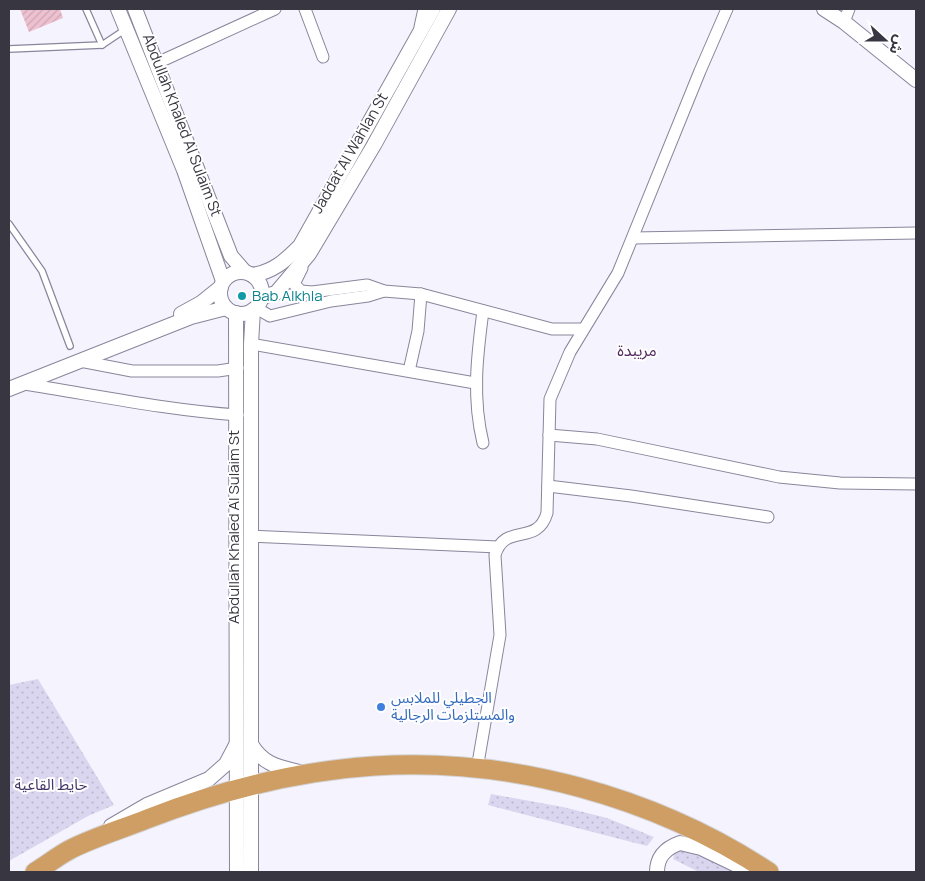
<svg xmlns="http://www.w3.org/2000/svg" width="925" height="881" viewBox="0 0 925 881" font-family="Manrope,'Noto Sans Arabic',sans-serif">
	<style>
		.grass { fill: url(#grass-dots) }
		.building { fill: url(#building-hatch) }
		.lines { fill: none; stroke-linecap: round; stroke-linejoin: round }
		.service-casing { stroke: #8a859b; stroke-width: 8 }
		.minor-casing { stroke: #8a859b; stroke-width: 13 }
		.tertiary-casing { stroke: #8a859b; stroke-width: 16 }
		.trunk-casing { stroke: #d3d3d5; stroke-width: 21 }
		.service { stroke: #fff; stroke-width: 5.5 }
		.minor { stroke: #fff; stroke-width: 11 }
		.tertiary { stroke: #fff; stroke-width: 14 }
		.trunk { stroke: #ce9e64; stroke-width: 19 }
		.culture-dot { fill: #0f9aa8; stroke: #fff; stroke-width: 2 }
		.shop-dot { fill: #3f7fe0; stroke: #fff; stroke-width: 2 }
		.labels { text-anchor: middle; stroke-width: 4; stroke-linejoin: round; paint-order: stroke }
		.street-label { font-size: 15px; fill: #383640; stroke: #fff }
		.culture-label { font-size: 15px; fill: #0d838f; stroke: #fff; text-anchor: start }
		.shop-label { font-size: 15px; fill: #366cbe; stroke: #fff; text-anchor: start }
		.park-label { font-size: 15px; fill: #433466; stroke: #fff }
		.neighbourhood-label { font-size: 16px; fill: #53295e; stroke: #fff }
	</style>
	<defs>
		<pattern id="grass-dots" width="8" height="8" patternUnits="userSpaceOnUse" patternTransform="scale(1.25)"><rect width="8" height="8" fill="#dbd6ef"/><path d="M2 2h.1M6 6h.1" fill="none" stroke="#bdb8ce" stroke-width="1.8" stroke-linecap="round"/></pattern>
		<pattern id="building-hatch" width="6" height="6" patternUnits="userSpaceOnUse" patternTransform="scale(1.25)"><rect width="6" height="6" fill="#eec1d1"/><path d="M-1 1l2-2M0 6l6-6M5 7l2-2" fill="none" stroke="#cda6b4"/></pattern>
	</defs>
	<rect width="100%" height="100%" fill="#f5f3fd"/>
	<!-- grass -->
	<g class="grass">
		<polygon points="38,679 114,805 88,816 9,861 9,685"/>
		<polygon points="491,794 563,807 607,818 654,837 647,846 488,805"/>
		<polygon points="684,846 734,872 699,872 673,859 676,850"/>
	</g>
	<!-- building -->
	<polygon class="building" points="20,9 60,9 63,18 29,32"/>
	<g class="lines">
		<defs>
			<g id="service">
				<polyline points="86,9 102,45"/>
				<polyline points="9,49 102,45 126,29"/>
				<polyline points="9,224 42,271 70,346"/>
			</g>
			<g id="minor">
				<polyline points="305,9 323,57"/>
				<polyline points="844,22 849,9"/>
				<polyline points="420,27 424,9"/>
				<polyline points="157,63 275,9"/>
				<polyline points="633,238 916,233"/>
				<polyline points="302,268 294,284 301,291 312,292 367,285 384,291 421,294 552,329 583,329"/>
				<polyline points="256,308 270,316 331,301 368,296 384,291"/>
				<polyline points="251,344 475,383"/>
				<polyline points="80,361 132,371 218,371 238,368"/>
				<polyline points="409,371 418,331 421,294"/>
				<path d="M24,384C95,395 166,410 238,415"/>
				<polyline points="549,435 597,439 779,477 840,483 916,484"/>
				<path d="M483,443C472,398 477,356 483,311"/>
				<polyline points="548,486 631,496 768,517"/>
				<polyline points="251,536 498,547"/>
				<path d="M477,769L500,635L495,555C505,522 537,547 547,513L550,399L570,352L618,273L700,71L727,9"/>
			</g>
			<g id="tertiary">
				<polyline points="118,9 184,170 223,281"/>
				<polyline points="135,9 231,256 245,272"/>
				<polyline points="824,9 844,22 916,80"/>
				<circle cx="241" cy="293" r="21"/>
				<path d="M252,275C273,272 285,261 300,246L433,9"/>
				<polyline points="262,297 276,293 309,254 374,145 449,9"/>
				<polyline points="236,313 237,872"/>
				<polyline points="181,314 201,303 221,287"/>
				<polyline points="9,389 191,317 226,308"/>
				<path d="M251,744C264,766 280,767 303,773"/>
				<polyline points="111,826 147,805 209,779 226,764 236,745"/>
				<polyline points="251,872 251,344 253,310"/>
				<path d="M657,872C657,856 666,848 680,843L701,848L751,872"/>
			</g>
			<path id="trunk" d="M35,872C47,865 59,855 71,849C95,837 122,829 147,819C219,791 296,771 374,766C511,757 655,797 769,872"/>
		</defs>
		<!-- service casing -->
		<use href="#service" class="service-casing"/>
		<!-- minor casing -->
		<use href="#minor" class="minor-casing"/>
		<!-- tertiary casing -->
		<use href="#tertiary" class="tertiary-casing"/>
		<!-- trunk casing -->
		<use href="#trunk" class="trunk-casing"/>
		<!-- service -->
		<use href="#service" class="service"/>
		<!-- minor -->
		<use href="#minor" class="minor"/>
		<!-- tertiary -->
		<use href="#tertiary" class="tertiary"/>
		<!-- trunk -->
		<use href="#trunk" class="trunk"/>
	</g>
	<!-- markers -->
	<circle class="culture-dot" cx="242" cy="296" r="5"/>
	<circle class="shop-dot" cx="381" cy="707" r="5"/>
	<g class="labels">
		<!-- street labels -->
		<g class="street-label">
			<text transform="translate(182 125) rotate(69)" y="5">Abdullah Khaled Al Sulaim St</text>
			<text transform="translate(350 153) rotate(-60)" y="5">Jaddat Al Wahlan St</text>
			<text transform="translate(234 527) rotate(-90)" y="5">Abdullah Khaled Al Sulaim St</text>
		</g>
		<!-- culture labels -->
		<g class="culture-label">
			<text x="252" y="301">Bab Alkhla</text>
		</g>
		<!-- shop labels -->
		<g class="shop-label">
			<text x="391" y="703">الجطيلي للملابس<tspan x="391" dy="17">والمستلزمات الرجالية</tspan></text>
		</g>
		<!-- park labels -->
		<g class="park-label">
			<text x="51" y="790">حايط القاعية</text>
		</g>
		<!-- neighbourhood labels -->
		<g class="neighbourhood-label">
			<text x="637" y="356">مريبدة</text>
		</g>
	</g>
	<!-- border -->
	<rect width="925" height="881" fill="none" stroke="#383640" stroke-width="20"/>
	<!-- north arrow -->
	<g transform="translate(885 40) rotate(111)" stroke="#ffffff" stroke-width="4" paint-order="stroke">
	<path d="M0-4L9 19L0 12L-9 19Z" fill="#383640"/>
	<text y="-8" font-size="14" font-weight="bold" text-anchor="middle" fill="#383640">ش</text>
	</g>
</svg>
